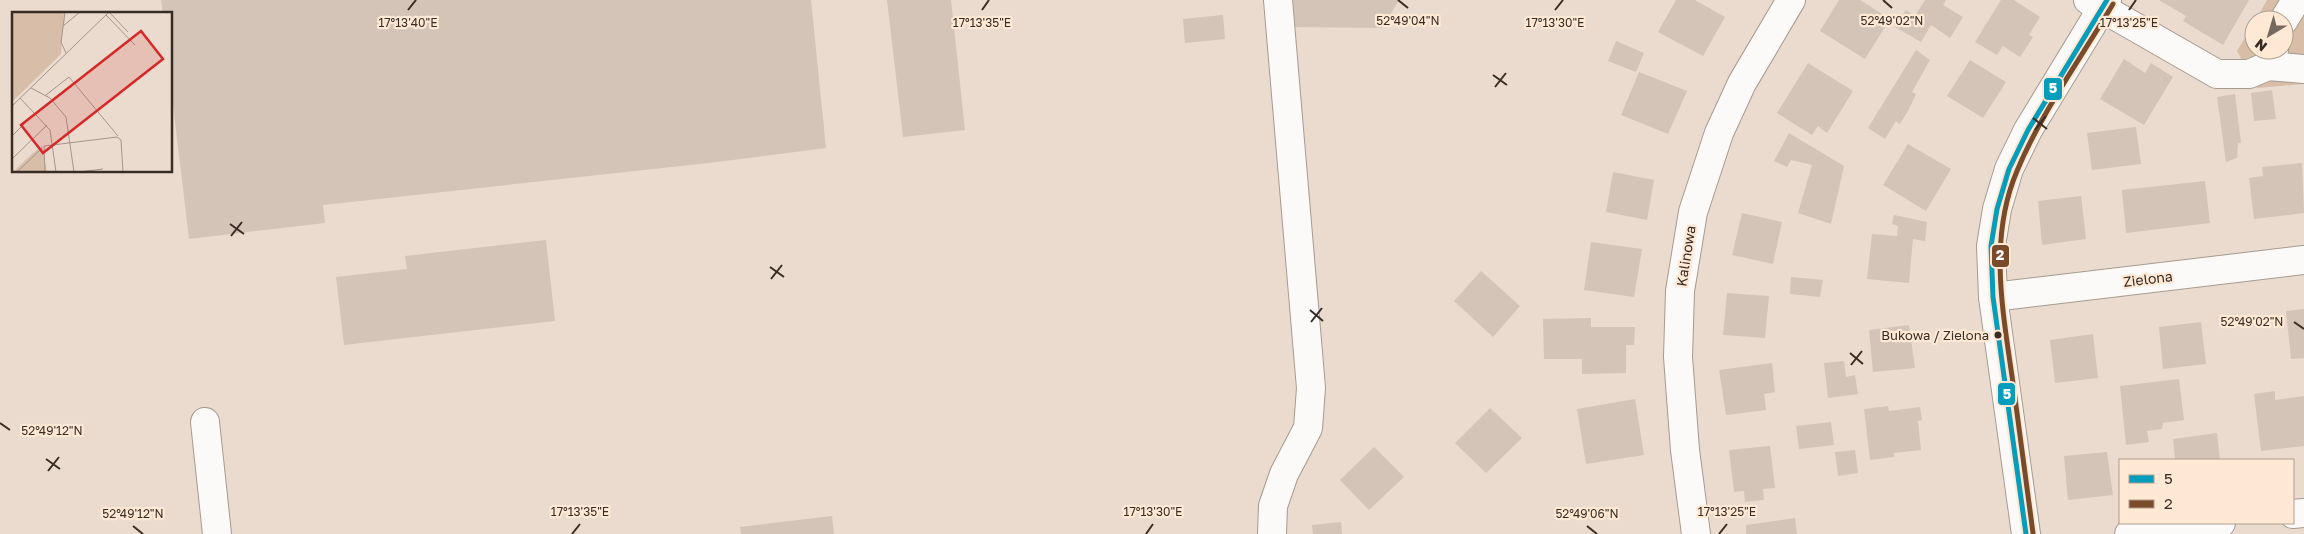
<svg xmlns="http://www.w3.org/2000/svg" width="2304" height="534" viewBox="0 0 2304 534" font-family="'Golos Text',sans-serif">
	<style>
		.green { fill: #d8bea8 }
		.building { fill: #d3c4b7 }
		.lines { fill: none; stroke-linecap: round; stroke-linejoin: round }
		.minor-casing { stroke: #a69b90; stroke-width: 30 }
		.minor { stroke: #fcfaf8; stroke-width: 28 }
		.bus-1-casing { stroke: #ffe9d5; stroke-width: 9 }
		.bus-2-casing { stroke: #ffe9d5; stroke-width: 9 }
		.bus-1 { stroke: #069dbd; stroke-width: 5 }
		.bus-2 { stroke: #7a4b2a; stroke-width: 5 }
		.ticks { fill: none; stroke: #382d24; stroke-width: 2 }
		.bus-dot { fill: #382d24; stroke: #ffe9d5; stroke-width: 2 }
		.labels { text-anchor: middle; stroke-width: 4.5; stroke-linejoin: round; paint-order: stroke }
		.bus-label { font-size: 13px; fill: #382d24; stroke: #ffe9d5; text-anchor: end }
		.street-label { font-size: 14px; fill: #382d24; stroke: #ffe9d5 }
		.inset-road { fill: none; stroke: #a3958a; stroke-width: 1 }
		.view { fill: #d62828; fill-opacity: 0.15; stroke: #d62828; stroke-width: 2.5 }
		.inset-edge { fill: none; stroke: #382d24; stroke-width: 2.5 }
		.ticks-label { font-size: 12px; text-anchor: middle; fill: #382d24; stroke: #ffe9d5; stroke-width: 4.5; stroke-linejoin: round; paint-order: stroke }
		.line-badge { stroke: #ffe9d5; stroke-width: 2 }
		.badge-label { font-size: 14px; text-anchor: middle; font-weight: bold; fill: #fff }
	</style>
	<rect width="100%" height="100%" fill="#eadbce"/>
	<!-- green -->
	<polygon class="green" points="2267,0 2304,0 2304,84 2257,88 2237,51 2254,23 2254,50 2284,50 2284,20 2256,20"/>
	<!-- building -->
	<g class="building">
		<polygon points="161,0 811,0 826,148 709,163 323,205 325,223 189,239 171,88 171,14 163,14"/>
		<polygon points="887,0 951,0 965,130 903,137"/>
		<polygon points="1287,0 1399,0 1382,28 1290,27"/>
		<polygon points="1676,0 1695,0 1725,17 1703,56 1658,32"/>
		<polygon points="1839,0 1860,0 1890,19 1865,59 1820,31"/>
		<polygon points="1925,0 1946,0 1943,5 1963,17 1950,38 1931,25 1921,42 1895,27 1906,10 1915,16"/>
		<polygon points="2001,0 2014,0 2040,17 2029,35 2033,37 2020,57 2003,46 1997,55 1975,42"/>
		<polygon points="2159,0 2249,0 2223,45 2183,21 2186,16"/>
		<polygon points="1223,15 1225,39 1185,43 1183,19"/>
		<polygon points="1616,41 1644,53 1636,72 1608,61"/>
		<polygon points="1916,50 1930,60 1912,92 1916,94 1909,109 1900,124 1896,121 1885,139 1868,128"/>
		<polygon points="2124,59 2145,73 2151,63 2173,77 2144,125 2100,99"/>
		<polygon points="1970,60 2006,82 1983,118 1947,96"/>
		<polygon points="1808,63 1853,91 1827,133 1818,126 1812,135 1777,113"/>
		<polygon points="1639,72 1687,91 1668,134 1621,115"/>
		<polygon points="2272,90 2276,119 2254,121 2251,93"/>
		<polygon points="2235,94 2241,143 2238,143 2237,158 2226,162 2217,97"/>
		<polygon points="2136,127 2141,164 2092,170 2087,133"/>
		<polygon points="1789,133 1844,166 1831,224 1798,213 1812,165 1791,160 1787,167 1774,161"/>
		<polygon points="1908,144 1951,169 1926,211 1883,185"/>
		<polygon points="2302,163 2304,213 2254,219 2249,178 2263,176 2262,167"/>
		<polygon points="1613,172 1654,180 1647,220 1606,212"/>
		<polygon points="2205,181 2210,223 2126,233 2122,190"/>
		<polygon points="2081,196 2086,239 2042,245 2038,201"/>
		<polygon points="1742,213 1782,222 1773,264 1732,255"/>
		<polygon points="1894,215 1927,222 1925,241 1913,239 1909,283 1867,279 1872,234 1897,236 1898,226 1892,224"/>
		<polygon points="546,240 555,321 344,345 336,277 407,269 405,256"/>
		<polygon points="1591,242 1642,249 1634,297 1584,290"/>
		<polygon points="1481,271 1520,306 1493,337 1454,301"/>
		<polygon points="1791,277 1823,280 1820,297 1790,294"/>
		<polygon points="1727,293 1769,296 1765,338 1723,335"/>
		<polygon points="2304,309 2304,358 2291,359 2286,311"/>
		<polygon points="1591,318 1591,327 1635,327 1634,345 1626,345 1626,373 1582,374 1582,359 1544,359 1543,319"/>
		<polygon points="2201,322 2206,364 2163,369 2159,327"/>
		<polygon points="1909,325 1915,368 1873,372 1869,330"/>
		<polygon points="2093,334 2098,378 2055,383 2050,340"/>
		<polygon points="1844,361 1846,377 1855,375 1858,394 1828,398 1824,363"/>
		<polygon points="1772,363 1775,392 1764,394 1766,410 1726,415 1719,370"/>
		<polygon points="2179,379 2184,420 2163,423 2162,429 2147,431 2149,442 2126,445 2120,386"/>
		<polygon points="2275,391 2275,400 2304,396 2304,446 2261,451 2254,394"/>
		<polygon points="1635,399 1644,455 1586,464 1577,409"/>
		<polygon points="1888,406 1889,411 1920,407 1922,420 1918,421 1921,450 1894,453 1894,457 1870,460 1864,409"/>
		<polygon points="1490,408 1522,438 1486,473 1455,443"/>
		<polygon points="1831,422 1834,445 1799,449 1796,426"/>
		<polygon points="2217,433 2220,460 2175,460 2173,439"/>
		<polygon points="1770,446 1775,488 1763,489 1764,500 1745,502 1744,491 1734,492 1729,450"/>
		<polygon points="1374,447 1404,477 1369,510 1340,480"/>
		<polygon points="1855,450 1858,473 1838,476 1835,452"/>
		<polygon points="2107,452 2113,495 2068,500 2064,456"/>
		<polygon points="832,516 834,534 741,534 740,527"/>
		<polygon points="1795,518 1797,534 1746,534 1746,525"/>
		<polygon points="1341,522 1342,534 1313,534 1312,525"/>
	</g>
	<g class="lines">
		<defs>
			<g id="minor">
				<polyline points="2088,0 2217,74 2249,74 2268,66 2274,50"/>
				<polyline points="2284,20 2296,0"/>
				<polyline points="2268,66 2304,69"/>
				<polyline points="1993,297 2304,260"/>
				<polyline points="205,422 217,534"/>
				<polyline points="2293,514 2304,513"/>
				<polyline points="1272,534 1273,506 1284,474 1308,428 1311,388 1278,0"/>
				<polyline points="1696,534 1685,450 1678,357 1680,291 1693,212 1719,133 1742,83 1791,0"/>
				<polyline points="2026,534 1993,297 1991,246 1997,209 2009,169 2028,130 2107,0"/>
				<polyline points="2129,534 2221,523"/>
			</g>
		</defs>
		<!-- minor casing -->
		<use href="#minor" class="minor-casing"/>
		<!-- minor -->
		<use href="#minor" class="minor"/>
		<defs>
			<polyline id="bus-1" points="2026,534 1993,297 1991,246 1997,209 2009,169 2028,130 2107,0"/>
			<path id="bus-2" d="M2033,533C2026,483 2020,433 2013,383C2003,312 1988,239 2017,171C2041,113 2081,58 2113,4"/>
		</defs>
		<!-- bus-1 casing -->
		<use href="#bus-1" class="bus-1-casing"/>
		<!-- bus-2 casing -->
		<use href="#bus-2" class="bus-2-casing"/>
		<!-- bus-1 -->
		<use href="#bus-1" class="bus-1"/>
		<!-- bus-2 -->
		<use href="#bus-2" class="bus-2"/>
	</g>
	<!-- ticks -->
	<path class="ticks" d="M1398,0L1408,8M1883,0L1892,8M408,10L416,0M982,10L989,0M1555,10L1563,0M2129,10L2136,0M1493,75L1507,85M1495,87L1506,73M2033,118L2047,129M2035,130L2046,116M230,224L244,234M231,236L242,222M770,267L784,277M771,279L782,265M1310,310L1323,321M1311,322L1322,308M2294,322L2304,329M1850,353L1863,364M1851,365L1862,351M0,423L10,430M46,459L60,469M48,471L59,457M133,526L143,534M1587,526L1597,534M572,534L580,524M1146,534L1153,524M1719,534L1727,524"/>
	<!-- markers -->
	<circle class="bus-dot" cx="1998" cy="335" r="4.5"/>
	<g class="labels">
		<!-- bus labels -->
		<g class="bus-label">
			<text x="1989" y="340">Bukowa / Zielona</text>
		</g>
		<!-- street labels -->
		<g class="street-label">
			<text transform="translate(1686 256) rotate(-81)" y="5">Kalinowa</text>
			<text transform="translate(2148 279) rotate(-7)" y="5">Zielona</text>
		</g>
	</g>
	<!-- overview -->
	<g transform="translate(12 12)">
		<rect width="160" height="160" fill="#eadbce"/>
		<path d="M0,0H52L49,42L0,90ZM30,134L35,160H1L21,141Z" fill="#d8bea8"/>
		<path class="inset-road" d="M53,0L49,30L54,41M97,0L116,20M94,3L123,33M51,14L68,0M19,76L38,86L54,105L62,160M34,83L57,65L106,124M8,86L38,118L44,160M0,94L97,0M0,124L23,101M0,147L35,113M5,160L30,136M33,160L32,134L105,125L109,128L111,160M67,160L91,157"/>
		<path class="view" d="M129,19L151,47L31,141L9,113Z"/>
		<rect width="160" height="160" class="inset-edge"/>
	</g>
	<g class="ticks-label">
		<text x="1892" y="25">52°49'02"N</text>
		<text x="1408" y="25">52°49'04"N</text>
		<text x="408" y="27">17°13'40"E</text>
		<text x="982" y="27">17°13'35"E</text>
		<text x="1555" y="27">17°13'30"E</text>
		<text x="2129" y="27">17°13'25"E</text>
		<text x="2252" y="326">52°49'02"N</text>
		<text x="52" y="435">52°49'12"N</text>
		<text x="580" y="516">17°13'35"E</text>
		<text x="1153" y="516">17°13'30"E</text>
		<text x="1727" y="516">17°13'25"E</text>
		<text x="133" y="518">52°49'12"N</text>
		<text x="1587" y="518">52°49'06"N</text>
	</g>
	<g class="line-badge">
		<rect x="2043" y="77" width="20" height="24" rx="5" fill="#069dbd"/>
		<rect x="1991" y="244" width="19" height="24" rx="5" fill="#7a4b2a"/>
		<rect x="1997" y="382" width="19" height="24" rx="5" fill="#069dbd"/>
	</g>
	<g class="badge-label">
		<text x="2053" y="93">5</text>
		<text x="2000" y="260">2</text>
		<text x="2007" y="399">5</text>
	</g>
	<!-- legend -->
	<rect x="2119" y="459" width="175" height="65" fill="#ffe9d5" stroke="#af9e8e"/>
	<rect x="2129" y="475" width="25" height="8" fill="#069dbd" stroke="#af9e8e"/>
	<text x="2164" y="484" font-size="15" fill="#382d24">5</text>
	<rect x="2129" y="500" width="25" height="8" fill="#7a4b2a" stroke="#af9e8e"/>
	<text x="2164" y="509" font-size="15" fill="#382d24">2</text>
	<!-- north arrow -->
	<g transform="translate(2269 35) rotate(218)"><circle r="24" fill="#ffe9d5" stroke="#af9e8e"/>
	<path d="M0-4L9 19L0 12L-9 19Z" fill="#766a60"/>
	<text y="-8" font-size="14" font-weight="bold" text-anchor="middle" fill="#382d24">N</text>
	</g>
</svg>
